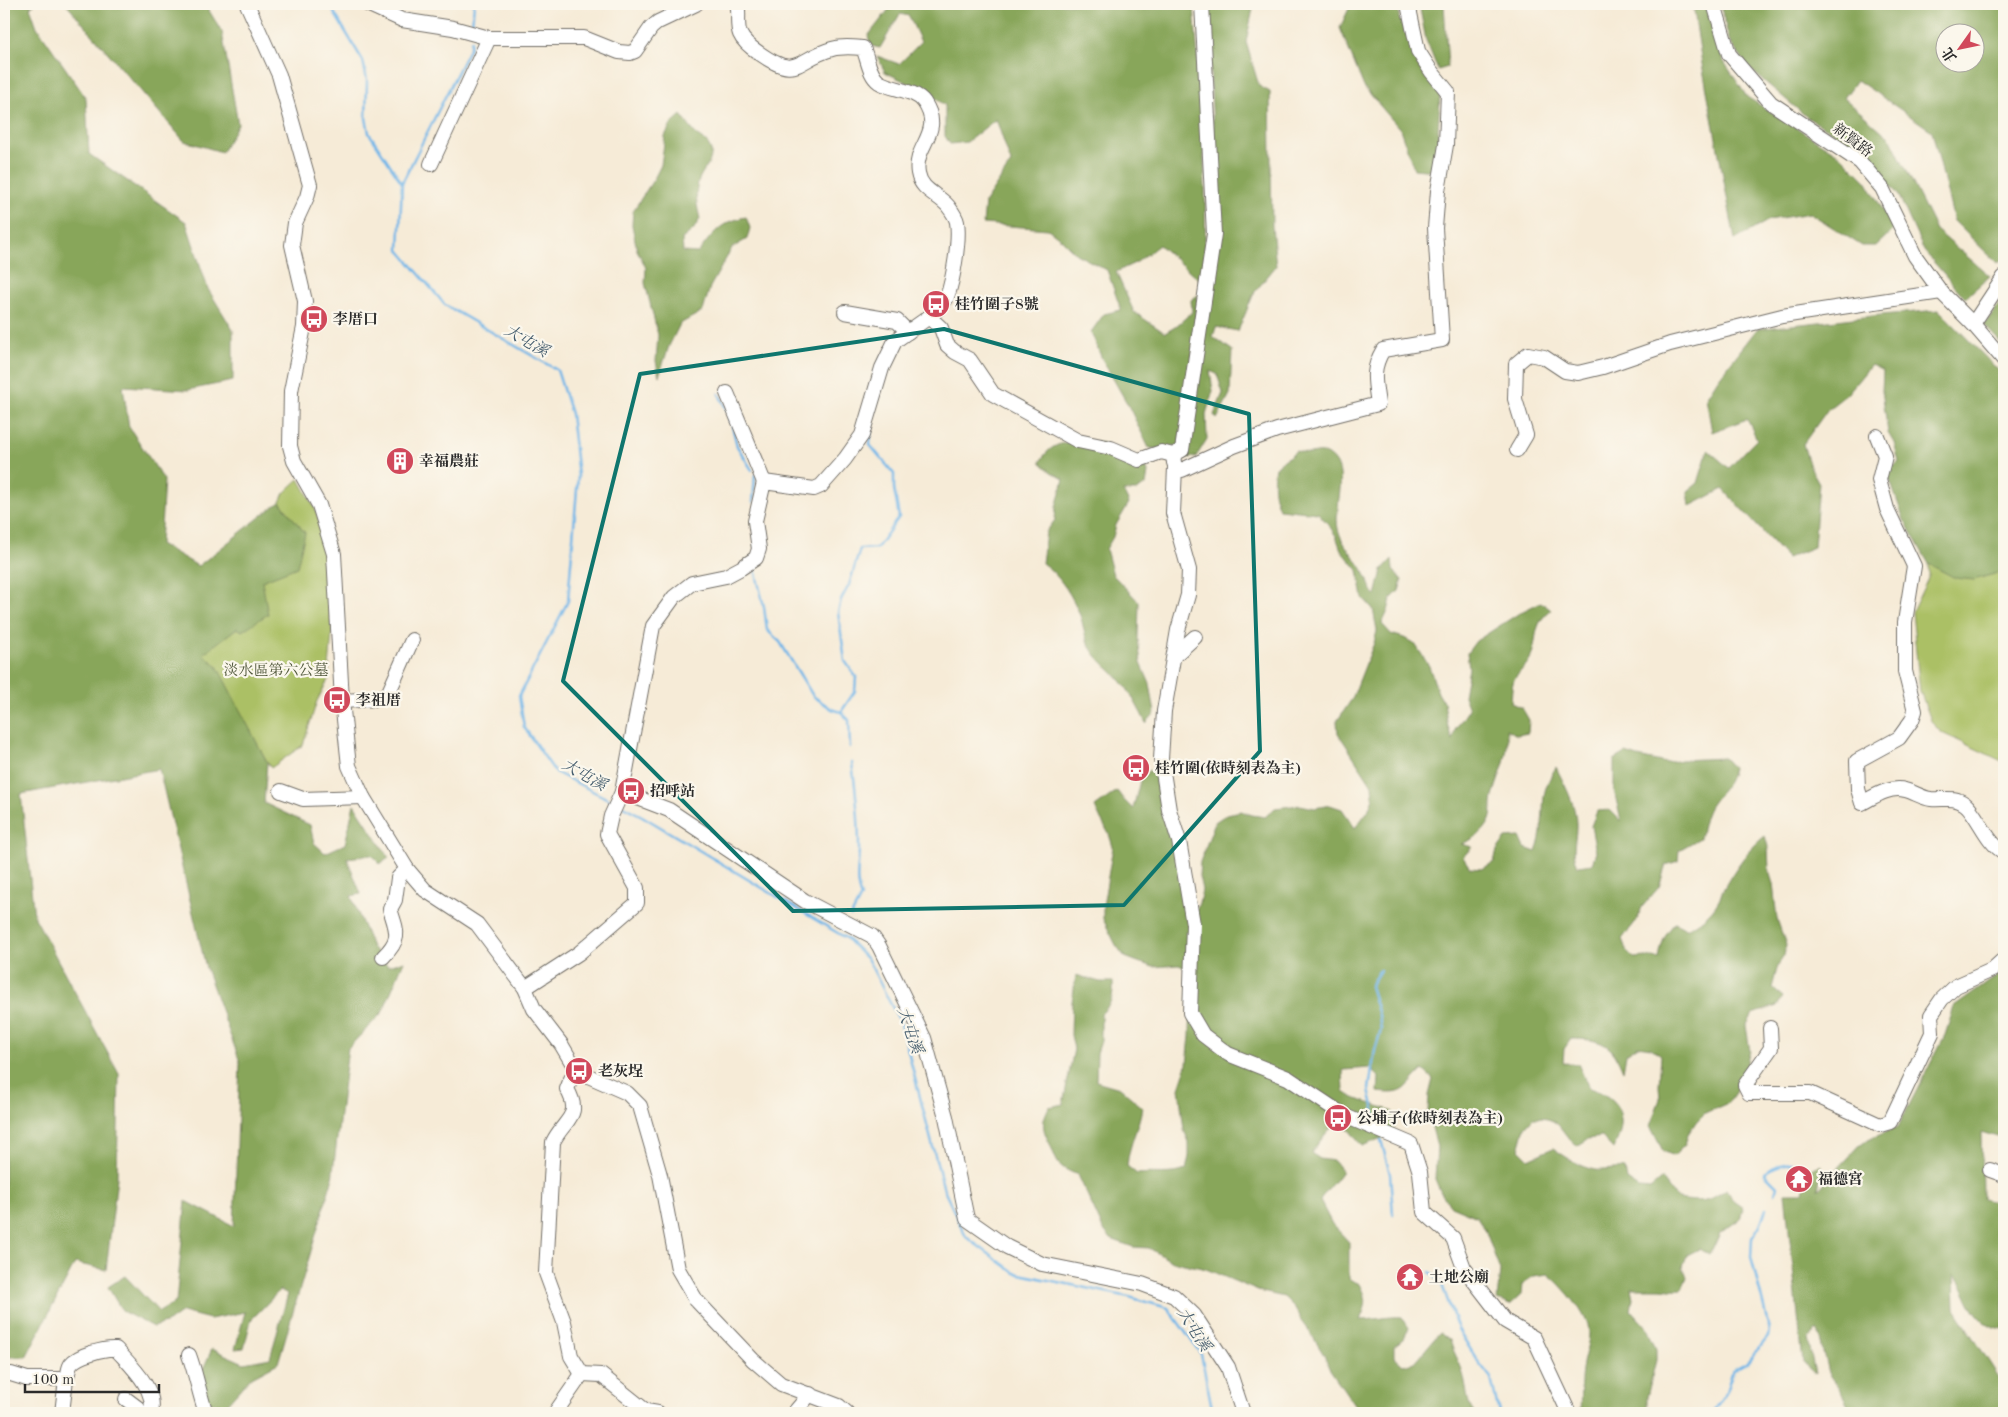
<svg xmlns="http://www.w3.org/2000/svg" width="2008" height="1417" viewBox="0 0 2008 1417" font-family="'Old Standard TT','Noto Serif TC',serif">
	<style>
		.green { fill: #abc065; stroke: #6b7648 }
		.forest { fill: #88a65a; stroke: #5a6842; fill-rule: evenodd }
		.lines { fill: none; stroke-linecap: round; stroke-linejoin: round }
		.stream { stroke: #71b6e8; stroke-width: 2.5 }
		.minor-casing { stroke: #726e67; stroke-width: 16 }
		.minor { stroke: #fff; stroke-width: 14 }
		.marked { fill: none; stroke: #0f766e; stroke-width: 4; stroke-linejoin: round }
		.labels { text-anchor: middle; stroke-width: 4.5; stroke-linejoin: round; paint-order: stroke }
		.street-label { font-size: 15px; fill: #2b2b2b; stroke: #fbf7ec }
		.poi-label { font-size: 15px; font-weight: bold; fill: #2b2b2b; stroke: #fbf7ec; text-anchor: start }
		.park-label { font-size: 15px; fill: #51583c; stroke: #fbf7ec }
		.water-label { font-size: 16px; font-style: italic; fill: #445c6d; stroke: #fbf7ec }
	</style>
	<rect width="100%" height="100%" fill="#fbf7ec"/>
	<filter id="ink" filterUnits="userSpaceOnUse"><feTurbulence type="fractalNoise" baseFrequency=".02" numOctaves="2"/><feDisplacementMap in="SourceGraphic" scale="10" xChannelSelector="R" yChannelSelector="G"/><feConvolveMatrix kernelMatrix="1 2 1 2 8 2 1 2 1" color-interpolation-filters="sRGB"/></filter>
	<filter id="wash" filterUnits="userSpaceOnUse"><feTurbulence type="fractalNoise" baseFrequency=".0096" numOctaves="4" result="noise"/><feDisplacementMap in="SourceGraphic" scale="20" xChannelSelector="R" yChannelSelector="G"/><feGaussianBlur stdDeviation="1.12" result="paint"/><feColorMatrix in="noise" values="0 0 0 0 0 0 0 0 0 0 0 0 0 0 0 0 0 1.4 0 .05"/><feComposite in="paint" operator="in"/></filter>
	<g filter="url(#wash)">
		<rect width="100%" height="100%" fill="#f6ebd7"/>
		<!-- green -->
		<g class="green">
			<polygon points="299,479 315,508 324,539 332,633 328,680 317,701 303,745 271,768 203,653 237,628 262,581 305,533 280,502 284,493"/>
			<path d="M1929,564C1964,583 1966,582 2004,571V762L1942,733L1932,723L1920,691L1912,612L1929,576Z"/>
		</g>
		<!-- forest -->
		<g class="forest">
			<path d="M4,4H35L30,7L37,27L86,98L89,154L186,222L208,289L233,330V381L188,390L123,386L129,427L164,480L160,544L198,566C226,545 252,522 280,502L305,533L297,567L262,581L268,614L242,631L237,628L203,654L217,666L267,762L264,803L310,825L314,843L325,853L345,844L354,804L389,858L380,864L371,855L347,858L361,894L351,896L372,947L388,966L404,961L382,1013L348,1048L332,1180L278,1363L250,1378L225,1406L206,1401L199,1378L212,1349L244,1363L270,1358L288,1294L280,1290L251,1320L244,1348L235,1349L245,1312L210,1319L182,1312L168,1322L153,1327L122,1311L108,1287L125,1276L159,1312L176,1302L186,1201L234,1226L240,1062L206,968L159,769L21,794L34,916L119,1074L117,1178L106,1270L75,1263L26,1357H4V1328L9,1318L8,1270L4,1272Z"/>
			<polygon points="66,4 205,4 222,32 238,124 222,152 184,141"/>
			<path d="M893,4H936L938,8L945,4H1194C1200,96 1210,190 1203,283L1159,245L1137,262L1116,272L1134,312L1165,333L1175,327L1192,312L1191,300L1198,295L1190,377L1179,445L1158,449L1149,448L1128,405L1102,359L1091,332L1104,314L1121,310L1107,270L1076,254L1061,239L1048,229L983,224L985,202L1011,163L996,119L967,142L950,144L945,136V105L920,89L885,72L877,56L899,64L921,42L909,16L900,14L880,48L871,46L868,36Z"/>
			<polygon points="1207,4 1254,4 1246,42 1259,86 1270,92 1272,226 1276,266 1254,293 1238,331 1216,327 1213,337 1232,350 1230,394 1217,419 1214,415 1223,393 1217,374 1210,371 1213,391 1206,414 1207,439 1196,457 1180,458 1218,233"/>
			<polygon points="1351,4 1399,4 1399,18 1413,50 1440,95 1436,171 1414,169 1400,129 1364,87 1340,28"/>
			<polygon points="1419,4 1444,4 1448,67 1438,70 1426,40"/>
			<polygon points="1693,4 1705,4 1723,60 1747,97 1840,155 1866,181 1894,229 1876,246 1862,246 1810,213 1769,220 1735,240 1702,64"/>
			<path d="M1720,4H2004V259L1997,263L1954,221L1932,131L1857,80L1844,98L1891,139L1936,230L1990,276L1965,298L1924,251L1899,196L1861,148L1808,118L1751,70L1730,43ZM1946,32H1976V62H1946Z"/>
			<path d="M681,115C687,122 692,131 699,137C701,139 706,141 708,144C718,159 702,169 699,180C694,193 697,206 700,219L693,230L682,239L683,252L698,253C713,233 720,222 746,217L750,228L747,239L732,248L710,287L703,311L680,324L669,346L659,376L656,361L658,335L645,283L646,268L637,250L632,225L633,211L655,177L661,165L665,136L671,124Z"/>
			<polygon points="2004,297 2004,346 1984,325"/>
			<polygon points="1939,310 2004,376 2004,571 1974,580 1955,578 1929,564 1904,520 1887,472 1899,462 1894,443 1888,433 1882,391 1883,371 1871,365 1847,394 1828,409 1803,444 1810,467 1819,483 1814,547 1787,558 1723,489 1690,506 1688,491 1698,483 1708,450 1729,468 1757,439 1747,419 1712,432 1706,398 1718,379 1757,329 1881,315"/>
			<path d="M1078,441L1103,443L1106,455L1118,461L1132,458L1143,459L1148,472L1146,485L1136,491H1123L1129,503L1116,525L1113,537L1106,549L1113,575L1139,602L1138,639L1141,663L1150,684L1155,713L1146,723C1140,711 1133,698 1126,687C1115,672 1099,663 1090,647C1085,638 1084,628 1081,618C1074,598 1059,574 1042,563L1046,532L1055,520L1056,507L1064,479L1051,472L1040,462C1050,445 1059,443 1078,441Z"/>
			<path d="M1296,451C1300,452 1304,453 1308,454C1317,454 1321,450 1330,456C1351,471 1333,506 1338,529C1342,546 1356,557 1364,572C1370,582 1367,585 1376,596L1382,570L1392,559L1393,570L1402,580L1399,591L1391,599L1388,611L1382,624L1391,634L1404,638L1415,644L1429,666L1438,693L1444,703L1448,727L1452,741L1455,730L1469,709L1464,696L1469,668L1467,653L1476,641L1521,612L1541,602L1551,610C1533,624 1538,635 1532,654C1529,664 1522,669 1516,676C1511,683 1512,694 1511,703L1522,708L1529,720L1528,733L1517,735L1506,729C1511,753 1499,774 1493,797C1491,804 1493,812 1490,820C1485,832 1473,840 1461,844L1472,847L1463,857L1470,868L1482,869L1494,862L1497,850L1506,838L1520,837L1525,848L1536,852C1543,834 1542,816 1544,797C1545,786 1551,776 1556,767C1564,784 1576,804 1576,823C1577,840 1570,848 1578,866L1592,864L1596,852L1591,826L1597,811L1610,810L1621,821L1614,790V760L1626,753L1638,757L1666,763L1681,760L1724,758L1733,768C1729,786 1722,789 1712,803C1705,812 1703,826 1700,838L1679,850L1678,861L1666,865L1659,887L1642,907L1637,920L1622,939L1626,950L1634,958L1647,957L1659,959C1661,944 1664,935 1675,923L1686,929C1698,924 1711,914 1718,902C1721,898 1721,892 1724,888C1735,869 1747,850 1765,836L1768,847L1769,871L1773,884L1777,919L1786,945L1784,956L1778,965L1772,988L1783,997L1777,1006L1753,1014L1746,1026L1750,1051L1742,1079L1736,1091L1728,1103L1705,1113L1696,1122L1688,1134L1685,1145L1674,1156L1663,1151L1650,1126L1660,1099L1659,1086L1661,1055L1651,1048L1638,1046L1626,1054L1623,1071C1612,1043 1601,1039 1571,1039L1564,1049L1563,1063L1578,1064L1589,1088C1622,1098 1629,1120 1613,1149L1602,1137L1588,1139L1577,1146C1557,1130 1563,1117 1533,1118L1525,1127L1519,1149L1529,1159L1553,1148C1566,1157 1580,1167 1596,1170C1602,1171 1616,1168 1625,1169L1627,1180L1639,1188L1650,1189L1662,1179L1677,1199C1702,1202 1706,1203 1727,1189L1733,1201L1743,1208L1740,1219L1720,1233L1710,1255L1699,1249L1687,1255L1683,1266L1687,1277L1682,1289C1670,1290 1667,1288 1657,1288C1648,1288 1640,1288 1631,1288L1633,1298L1631,1310L1647,1328L1656,1349V1360L1647,1397V1413H1580C1581,1396 1580,1380 1583,1363C1585,1353 1589,1343 1589,1333C1590,1316 1561,1284 1548,1274L1534,1276L1522,1284L1521,1295L1510,1305L1497,1300L1500,1271L1485,1229L1477,1217L1451,1206L1441,1193L1435,1179L1437,1147L1428,1112L1429,1095L1433,1079L1423,1070C1404,1087 1408,1096 1378,1092L1379,1077L1370,1068L1343,1070L1344,1092C1359,1103 1376,1103 1393,1112L1396,1124L1389,1135L1362,1146L1350,1131L1336,1124L1327,1132L1311,1153L1320,1159L1334,1161L1342,1171C1335,1182 1326,1189 1320,1201L1332,1224L1349,1242V1279L1360,1284C1368,1299 1367,1304 1360,1320C1375,1320 1388,1316 1402,1317L1409,1328L1404,1338L1394,1346V1357L1403,1365L1415,1362L1440,1332L1450,1340C1453,1353 1460,1361 1463,1374C1467,1386 1466,1403 1474,1413H1360L1329,1368L1324,1355L1310,1332L1301,1320L1294,1307L1284,1297L1258,1291L1206,1269L1171,1261L1149,1248L1133,1247L1111,1239L1103,1229L1078,1175C1056,1166 1058,1164 1050,1144C1042,1128 1041,1123 1049,1107L1063,1104L1074,1049L1071,1035L1072,1002L1076,975L1100,982H1113C1114,997 1111,1004 1101,1014V1041L1097,1053L1096,1081L1120,1088L1142,1107C1139,1128 1129,1143 1127,1166L1137,1174C1155,1172 1169,1176 1186,1170L1189,1156V1142L1184,1130L1179,1088L1187,1064L1190,1036L1191,971L1179,965L1153,967L1138,962L1125,957L1116,945L1103,919V906L1113,847L1109,834L1101,820L1095,807L1117,791L1124,800L1133,809L1140,781L1149,770L1156,779L1160,790L1194,916L1199,903L1202,890L1199,876L1200,862L1215,822L1227,814L1241,811L1252,815L1265,817L1275,808L1300,805L1315,808L1330,805L1342,809L1355,828L1368,811L1373,798L1372,785L1338,733L1337,721L1352,699L1374,643L1377,631L1373,609L1363,598L1358,570L1341,550L1336,536L1328,524L1318,513L1279,509C1273,494 1272,483 1275,467Z"/>
			<path d="M2004,971V1139L1981,1132L1982,1199L2004,1205V1329C1970,1326 1971,1294 1954,1274L1955,1309L2004,1385V1413H1852L1839,1389L1828,1373L1818,1330L1808,1339L1815,1374L1803,1363L1785,1193H1803L1808,1169L1822,1165L1818,1190L1863,1142L1898,1127L1945,1035L1954,1007Z"/>
		</g>
		<g class="lines">
			<!-- stream -->
			<g class="stream">
				<polyline points="329,4 363,61 367,80 366,118 369,133 402,183"/>
				<polyline points="472,25 474,4"/>
				<polyline points="471,41 470,47 402,183 399,250 445,305 557,370 571,414 578,476 568,601 519,696 524,727 555,772 614,802"/>
				<polyline points="719,394 727,411"/>
				<polyline points="730,418 737,446 752,470"/>
				<polyline points="753,502 755,475"/>
				<polyline points="754,565 764,607 767,630 780,642 813,696 832,709 841,712 849,720 850,747"/>
				<polyline points="841,712 855,691 856,677 845,661 838,612 841,600 849,585 860,549 877,548 899,517 894,489 894,474 870,445 871,428"/>
				<polyline points="621,805 642,816 846,938 868,960 901,1024 944,1190 966,1237 1015,1273 1129,1297 1168,1308 1201,1354 1213,1413"/>
				<path d="M851,916L861,897C854,881 859,866 859,848C859,820 856,791 852,763"/>
				<polyline points="1377,1123 1369,1089 1375,1050 1381,1030 1379,1015 1370,986 1380,970"/>
				<polyline points="1381,1140 1390,1174 1393,1214"/>
				<path d="M1775,1193L1777,1186L1764,1173C1773,1166 1781,1164 1792,1163"/>
				<polyline points="1430,1272 1441,1282 1458,1329 1477,1360 1491,1378 1499,1413"/>
				<polyline points="1712,1413 1726,1392 1733,1370 1749,1361 1768,1337 1769,1329 1766,1316 1751,1257 1752,1238 1760,1225 1766,1209"/>
			</g>
		</g>
	</g>
	<g filter="url(#ink)">
		<g class="lines">
			<defs>
				<g id="minor">
					<polyline points="247,4 279,75 310,185 307,197 295,223 292,245 305,301 304,327 291,391 290,446 294,461 319,505 334,554 342,701 349,766 363,797 407,869 425,890 477,924 525,988 534,1009 561,1044 577,1071 627,1093 640,1106 660,1175 678,1269 696,1300 753,1360 781,1384 839,1406 847,1413"/>
					<polyline points="367,4 402,20 453,28 489,38 584,38 619,52 630,53 635,51 651,28 658,22 696,4"/>
					<path d="M737,4C740,13 736,24 740,34C743,41 753,49 759,53C799,81 796,59 832,49C842,46 852,47 863,48C868,59 869,75 879,82C892,90 914,89 924,102C945,133 913,145 918,173C921,191 938,194 948,206C951,210 956,217 957,222C960,239 953,281 947,297C944,304 935,311 929,317"/>
					<path d="M1408,4L1418,51L1431,71L1448,92L1446,145L1438,191L1435,228L1442,340L1383,350C1371,370 1375,382 1378,404L1277,430L1234,446L1182,470L1175,467L1173,513L1189,570L1188,595L1178,630L1164,711L1161,759L1169,810L1179,841L1193,924L1190,1013L1203,1035L1228,1054L1288,1078L1345,1116L1411,1144L1420,1172L1424,1212L1453,1238L1464,1268L1505,1321L1534,1338L1569,1413"/>
					<polyline points="1714,4 1729,54 1771,103 1860,162 1882,188 1915,256 1941,292 1973,324 2004,360"/>
					<polyline points="431,164 489,38"/>
					<polyline points="845,312 897,321 908,332"/>
					<polyline points="1973,324 2004,277"/>
					<polyline points="727,393 764,482"/>
					<path d="M1877,436L1885,456L1879,480L1887,509L1914,566L1905,622V671L1915,711L1912,720L1899,738L1857,761L1858,789L1862,803C1875,796 1890,786 1905,790C1914,792 1922,798 1931,799C1944,800 1954,796 1965,804C1977,813 1987,844 2004,852"/>
					<polyline points="1517,450 1526,435 1515,399 1516,364 1528,354 1544,357 1565,371 1578,373 1603,367 1670,344 1782,316 1941,292"/>
					<polyline points="1174,463 1173,455 1182,450 1214,234 1202,4"/>
					<polyline points="1174,656 1195,637"/>
					<polyline points="342,701 379,699 388,694 412,640"/>
					<polyline points="281,791 303,799 363,797"/>
					<polyline points="622,792 669,810 805,901 872,936 879,946 924,1038 946,1117 967,1219 1007,1247 1042,1264 1142,1284 1174,1296 1194,1315 1228,1367 1243,1413"/>
					<path d="M383,957C402,938 397,932 390,909L395,900L398,878L407,869"/>
					<polyline points="525,988 579,953 637,903 637,888 607,834 611,816 622,792 653,626 674,597 692,583 726,576 741,568 756,558 759,549 755,521 764,482 814,489 821,486 845,459 862,435 882,368 895,341 929,317 941,328 947,345 955,352 970,360 993,394 1078,441 1111,448 1139,460 1161,452 1173,455"/>
					<polyline points="1770,1028 1771,1048 1745,1085 1749,1093 1810,1093 1880,1125 1890,1122 1932,1033 1931,1015 1942,999 1956,986 1992,970 2004,959"/>
					<path d="M577,1071L571,1079L567,1089C583,1117 564,1119 553,1142L546,1273L564,1322L571,1356L582,1374L601,1375L646,1411L658,1413"/>
					<polyline points="1990,1170 2004,1175"/>
					<path d="M189,1355C196,1374 199,1393 206,1413"/>
					<path d="M4,1374H11L27,1379H66C69,1374 68,1368 71,1364C78,1355 105,1348 116,1349C131,1366 157,1389 151,1413"/>
					<polyline points="126,1399 138,1408 141,1413"/>
					<polyline points="62,1413 66,1379"/>
					<polyline points="555,1413 582,1374"/>
					<polyline points="794,1413 810,1394"/>
				</g>
			</defs>
			<!-- minor casing -->
			<use href="#minor" class="minor-casing"/>
			<!-- minor -->
			<use href="#minor" class="minor"/>
		</g>
	</g>
	<!-- marked area -->
	<path class="marked" d="M944,329L1249,414L1260,751L1124,905L793,911L563,681L640,374Z"/>
	<!-- icons -->
	<defs>
		<symbol id="bus-disc" viewBox="-11 -11 22 22"><circle r="9.5" fill="#d1495b" stroke="#fbf7ec"/><path d="M-5-6H5V4H4V6H2V4H-2V6H-4V4H-5ZM-3.5-4V0h7V-4ZM-3.5 1.2v1.5H-2V1.2ZM2 1.2v1.5H3.5V1.2Z" fill="#fff"/></symbol>
		<symbol id="building-disc" viewBox="-11 -11 22 22"><circle r="9.5" fill="#d1495b" stroke="#fbf7ec"/><path d="M-4-6H4V6H1V3H-1V6H-4ZM-2.5-4.3h1.7v1.8h-1.7ZM.8-4.3h1.7v1.8H.8ZM-2.5-1h1.7V.8h-1.7ZM.8-1h1.7V.8H.8Z" fill="#fff"/></symbol>
		<symbol id="temple-disc" viewBox="-11 -11 22 22"><circle r="9.5" fill="#d1495b" stroke="#fbf7ec"/><path d="M0-6L5-2H3V0L6.5 2.5H4V6H1.5V3h-3V6H-4V2.5H-6.5L-3 0V-2H-5Z" fill="#fff"/></symbol>
	</defs>
	<g fill-rule="evenodd">
		<use href="#bus-disc" x="920" y="288" width="32" height="32"/>
		<use href="#bus-disc" x="298" y="303" width="32" height="32"/>
		<use href="#building-disc" x="384" y="445" width="32" height="32"/>
		<use href="#bus-disc" x="321" y="684" width="32" height="32"/>
		<use href="#bus-disc" x="1120" y="752" width="32" height="32"/>
		<use href="#bus-disc" x="615" y="775" width="32" height="32"/>
		<use href="#bus-disc" x="563" y="1055" width="32" height="32"/>
		<use href="#bus-disc" x="1322" y="1102" width="32" height="32"/>
		<use href="#temple-disc" x="1783" y="1163" width="32" height="32"/>
		<use href="#temple-disc" x="1394" y="1261" width="32" height="32"/>
	</g>
	<g class="labels">
		<!-- street labels -->
		<g class="street-label">
			<text transform="translate(1853 140) rotate(37)" y="5">新賢路</text>
		</g>
		<!-- poi labels -->
		<g class="poi-label">
			<text x="955" y="309">桂竹圍子8號</text>
			<text x="333" y="324">李厝口</text>
			<text x="419" y="466">幸福農莊</text>
			<text x="356" y="705">李祖厝</text>
			<text x="1155" y="773">桂竹圍(依時刻表為主)</text>
			<text x="650" y="796">招呼站</text>
			<text x="598" y="1076">老灰埕</text>
			<text x="1357" y="1123">公埔子(依時刻表為主)</text>
			<text x="1818" y="1184">福德宮</text>
			<text x="1429" y="1282">土地公廟</text>
		</g>
		<!-- park labels -->
		<g class="park-label">
			<text x="276" y="675">淡水區第六公墓</text>
		</g>
		<!-- water labels -->
		<g class="water-label">
			<text transform="translate(527 340) rotate(30)" y="6">大屯溪</text>
			<text transform="translate(585 774) rotate(29)" y="6">大屯溪</text>
			<text transform="translate(911 1030) rotate(71)" y="6">大屯溪</text>
			<text transform="translate(1195 1329) rotate(57)" y="6">大屯溪</text>
		</g>
	</g>
	<!-- margin -->
	<rect width="2008" height="1417" fill="none" stroke="#fbf7ec" stroke-width="20"/>
	<!-- north arrow -->
	<g transform="translate(1960 48) rotate(237)"><circle r="24" fill="#fbf7ec" stroke="#a8a59f"/>
	<path d="M0-4L9 19L0 12L-9 19Z" fill="#d1495b"/>
	<text y="-8" font-size="14" font-weight="bold" text-anchor="middle" fill="#2b2b2b">北</text>
	</g>
	<!-- scale -->
	<path d="M25 1384v8h134v-8" fill="none" stroke="#2b2b2b" stroke-width="2.5"/>
	<text x="32" y="1384" font-size="15" fill="#2b2b2b" stroke="#fbf7ec" stroke-width="4" paint-order="stroke">100 m</text>
</svg>
